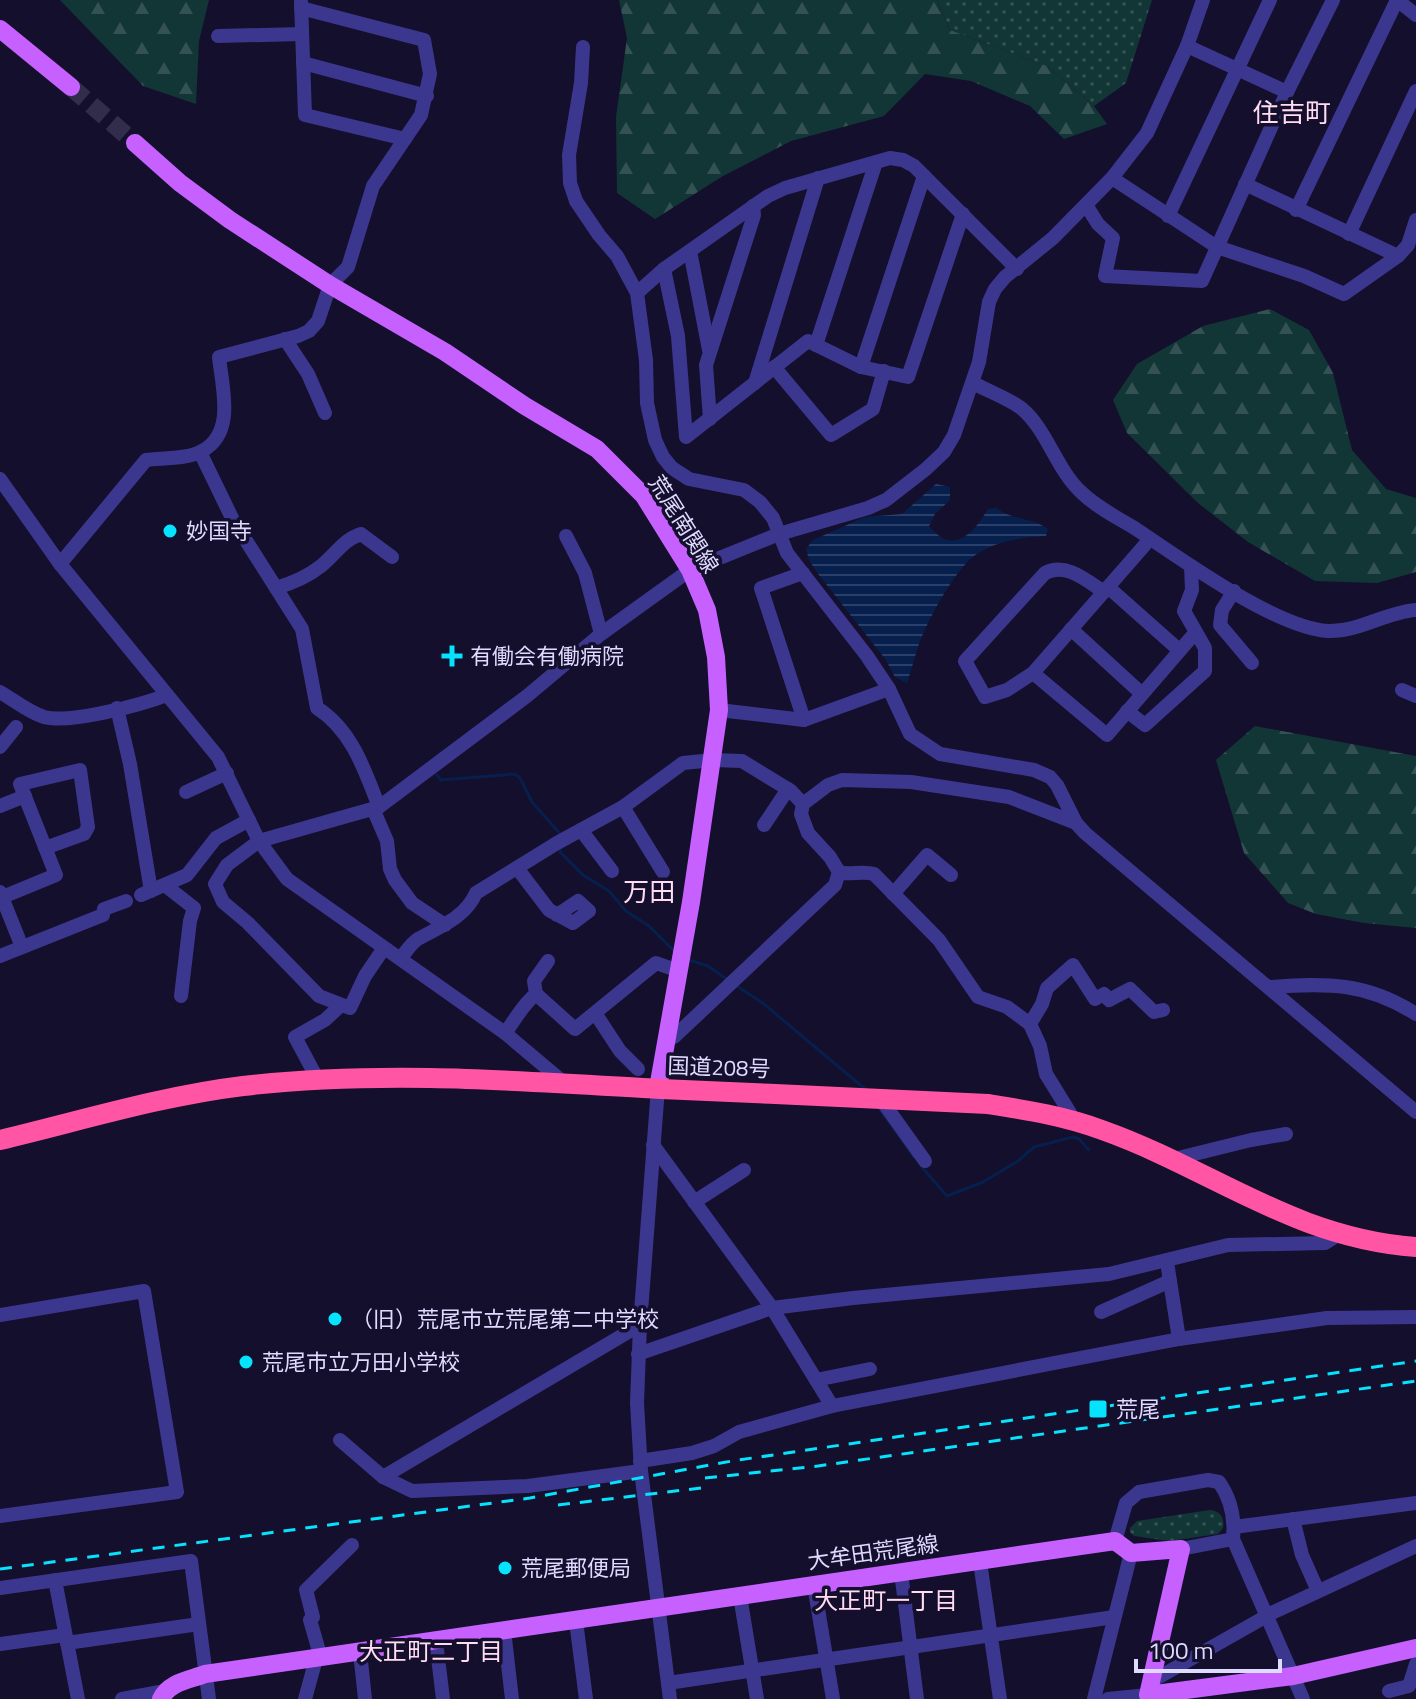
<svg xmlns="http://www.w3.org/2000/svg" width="1416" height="1699" viewBox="0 0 1416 1699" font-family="'Titillium Web','Noto Sans JP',sans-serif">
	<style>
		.grass { fill: url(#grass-dots) }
		.forest { fill: url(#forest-firs) }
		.water { fill: url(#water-rules) }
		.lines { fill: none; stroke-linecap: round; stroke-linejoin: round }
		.stream { stroke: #071f4d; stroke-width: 3 }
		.major-tunnel { stroke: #322d4c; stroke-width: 18; stroke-dasharray: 18 9; stroke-linecap: butt }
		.minor { stroke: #3c378e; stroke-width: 14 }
		.major { stroke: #c661ff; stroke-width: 18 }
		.highway { stroke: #ff55a4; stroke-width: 20 }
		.rail { stroke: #06e3ff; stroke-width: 3; stroke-dasharray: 12 10; stroke-linecap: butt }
		.poi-dot { fill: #06e3ff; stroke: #140f2c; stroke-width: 3 }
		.labels { text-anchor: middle; stroke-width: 7; stroke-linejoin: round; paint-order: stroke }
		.street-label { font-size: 22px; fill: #dfdaff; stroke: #140f2c }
		.poi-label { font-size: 22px; fill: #dfdaff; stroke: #140f2c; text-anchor: start }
		.neighbourhood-label { font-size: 24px; fill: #ffdcf2; stroke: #140f2c }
		.quarter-label { font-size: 26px; fill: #ffdcf2; stroke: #140f2c }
	</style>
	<defs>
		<pattern id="grass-dots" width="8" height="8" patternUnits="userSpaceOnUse" patternTransform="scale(2)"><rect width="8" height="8" fill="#123635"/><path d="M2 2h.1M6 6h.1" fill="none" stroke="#345253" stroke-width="1.8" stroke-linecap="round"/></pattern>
		<pattern id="forest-firs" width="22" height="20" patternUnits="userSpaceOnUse" patternTransform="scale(2)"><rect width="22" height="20" fill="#123635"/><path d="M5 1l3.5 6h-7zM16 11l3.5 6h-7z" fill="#345253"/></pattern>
		<pattern id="water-rules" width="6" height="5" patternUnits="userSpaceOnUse" patternTransform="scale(2)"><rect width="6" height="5" fill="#071f4d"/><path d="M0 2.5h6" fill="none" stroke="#2b3f68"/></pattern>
	</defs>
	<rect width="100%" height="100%" fill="#140f2c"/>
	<!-- grass -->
	<g class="grass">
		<polygon points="937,0 1152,0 1126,83 1094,106 1047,66 950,30"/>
		<path d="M1210,1510C1221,1511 1225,1519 1223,1528L1218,1534L1169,1541L1134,1536L1130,1532V1528L1137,1521Z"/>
	</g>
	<!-- forest -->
	<g class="forest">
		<polygon points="60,0 209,0 199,41 196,104 143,86"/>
		<polygon points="619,0 937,0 950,30 1047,66 1094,106 1107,124 1064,139 1030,106 971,81 925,74 884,116 791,141 723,176 655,219 617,193 616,117 627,38"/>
		<polygon points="1270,309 1309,330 1333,373 1352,450 1386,489 1416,498 1416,572 1377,583 1315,581 1248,542 1198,503 1127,433 1113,400 1137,364 1203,326"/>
		<polygon points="1255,726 1416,756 1416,928 1364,923 1316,914 1288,903 1244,853 1216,760"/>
	</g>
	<!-- water -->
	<path class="water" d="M936,484L950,487V500L935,514L929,526C953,556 973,534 988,509L996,508C1014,521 1032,517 1048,529L1046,536C1023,537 994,541 974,556C954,571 926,623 918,647C914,659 911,671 907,683L895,677L886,660L818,574L809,560L806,549L813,540L865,517L902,514Z"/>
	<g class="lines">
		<!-- stream -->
		<g class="stream">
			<polyline points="437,775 441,780 515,774 520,778 532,802 562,836"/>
			<polyline points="561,847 560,852 583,875 609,891 626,911 649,926 675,952"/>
			<polyline points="689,960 708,966 728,980"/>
			<polyline points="737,986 764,1004 865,1089"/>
			<polyline points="879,1108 914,1157"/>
			<polyline points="921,1166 947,1196 983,1182 1018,1161 1034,1147 1073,1137 1079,1139 1089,1150"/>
		</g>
		<!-- major-tunnel -->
		<polyline class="major-tunnel" points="71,87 135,143"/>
		<!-- minor -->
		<g class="minor">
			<polyline points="1397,0 1416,15"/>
			<polyline points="301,2 305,115 405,139"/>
			<polyline points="218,36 302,34"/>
			<polyline points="1187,46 1287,92"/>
			<polyline points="583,47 581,83 569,155 570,183 576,201 599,235 617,256 637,293 646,360 647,403 655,440 663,457 672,468 689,479 744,490 760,502 773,518 787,553 867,656 889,689 910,734 940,754 1034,770 1050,777 1057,785 1076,823 1085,833 1416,1112"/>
			<polyline points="303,63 427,96"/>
			<polyline points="1112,178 1217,247 1304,276 1344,294 1398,256 1408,245 1416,220"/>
			<polyline points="1245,184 1398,256"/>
			<polyline points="1086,205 1098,224 1113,238 1105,276 1202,281 1287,92 1333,0"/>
			<polyline points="1296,210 1397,0"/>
			<polyline points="1168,216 1270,0"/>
			<polyline points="1349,234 1416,91"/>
			<polyline points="690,251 709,350"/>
			<polyline points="664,269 678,336 686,437 808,341 861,367 908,377 963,214"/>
			<polyline points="637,293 664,269 768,196 785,188 890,158 903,160 914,166 1017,269"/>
			<polyline points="285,339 308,374 325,413"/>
			<polyline points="816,345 876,162"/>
			<polyline points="774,367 831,435 873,409 884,371"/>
			<polyline points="861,367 924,176"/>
			<polyline points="755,383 818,178"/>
			<path d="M973,383C988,391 1007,398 1021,408C1047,429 1056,469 1081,492C1096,507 1118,518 1136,529C1181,559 1276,628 1328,631C1359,632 1386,612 1416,610"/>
			<polyline points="710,419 706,365 754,215 753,206"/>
			<path d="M200,452L233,520L302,629L317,708C352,730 365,771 379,807"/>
			<polyline points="0,479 60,564 218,757 259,841 287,879 505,1033 562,1081"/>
			<polyline points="566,536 585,573 601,634"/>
			<path d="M60,564L146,460C163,458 188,459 202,451C236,433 222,387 219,357L298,336L309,331L318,321L330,285L348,267L373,186L421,115L430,74L424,40L301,8"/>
			<polyline points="803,573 761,588 804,720"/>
			<polyline points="1108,587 1179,650"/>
			<path d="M276,588C293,583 307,577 321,566C336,554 343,540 361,534L392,557"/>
			<polyline points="1234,591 1222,610 1220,625 1252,663"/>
			<path d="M1104,592C1086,580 1066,562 1045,573L965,661L985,697L1007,690L1033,673L1150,539"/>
			<polyline points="1071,629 1142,694"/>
			<polyline points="1033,673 1107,735 1195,633"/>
			<polyline points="1402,690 1416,696"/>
			<path d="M0,692C14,700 28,712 44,717C69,724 141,705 167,695"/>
			<polyline points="117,708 130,764 151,891"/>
			<polyline points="719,710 804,720 889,689"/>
			<polyline points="1127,711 1145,725 1205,671 1205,648 1184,611 1192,590 1191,566"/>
			<polyline points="0,747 16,727"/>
			<polyline points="186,792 227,773"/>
			<polyline points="0,806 25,796"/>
			<polyline points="623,807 663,872"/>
			<polyline points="374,811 387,841 390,869 395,880 412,903 445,925"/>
			<polyline points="764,825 788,789"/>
			<polyline points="581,830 612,871"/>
			<polyline points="517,868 549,910 573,923 589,911 578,901 557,915"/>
			<polyline points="839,872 830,857 808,833 801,814 803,804 828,785 842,780 911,782 1009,797 1076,823"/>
			<polyline points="166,886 194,908 190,921 181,996"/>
			<polyline points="0,892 22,947"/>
			<polyline points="893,894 927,855 951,875"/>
			<polyline points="141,895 187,875 216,838 249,820"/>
			<polyline points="0,898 56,875 20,784 80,770 88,827 84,834 45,848"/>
			<polyline points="384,948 365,976 350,1008 319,996 248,923 223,902 215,884 227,865 259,841 379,807 527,696 601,634 690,570 779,534 868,508 886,500 926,469 944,452 954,435 979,362 989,302 995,289 1005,277 1053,238 1112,178 1147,133 1187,46 1203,0"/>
			<polyline points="0,956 103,915 104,909 126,901"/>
			<path d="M401,958C406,952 411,943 418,939C439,927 465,918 476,893L557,843L623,807L683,763L713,760L742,761L791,791L803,804"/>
			<path d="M1269,987C1327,983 1366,982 1416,1014"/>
			<polyline points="536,994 575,1029 656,963 679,971"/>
			<polyline points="595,1013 620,1051 638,1069"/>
			<polyline points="1030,1024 1042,1004 1047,988 1073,965 1095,999 1104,994 1109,1000 1130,989 1154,1012 1163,1010"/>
			<path d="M505,1033C516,1019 522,1005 536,994L534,981L548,961"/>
			<path d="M668,1034L674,1037L835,885L839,872C851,876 861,870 874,874L939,940L978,997L1007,1007L1030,1024L1040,1046L1046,1074L1070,1113L1069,1119"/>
			<polyline points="318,1080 295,1037 325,1020 340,1006"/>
			<polyline points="658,1088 640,1325 637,1403 641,1471 670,1699"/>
			<polyline points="880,1098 925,1161"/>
			<polyline points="653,1145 772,1308 832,1406"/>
			<polyline points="1170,1160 1251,1140 1286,1134"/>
			<polyline points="694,1202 744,1170"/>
			<polyline points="1167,1262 1179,1339"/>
			<polyline points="1101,1312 1170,1281"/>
			<polyline points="0,1315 144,1291 177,1492 0,1516"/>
			<polyline points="638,1354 772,1308 853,1298 1109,1274 1228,1245 1325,1243 1339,1234"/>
			<polyline points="816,1380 870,1369"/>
			<polyline points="340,1440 383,1477 412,1491 528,1486 641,1471"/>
			<polyline points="640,1461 692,1453 714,1446 739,1432 832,1406 1179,1339 1327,1318 1416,1317"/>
			<polyline points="383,1477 640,1325"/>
			<polyline points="1293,1519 1302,1555 1318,1591"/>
			<polyline points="1234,1527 1416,1503"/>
			<path d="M1115,1541L1126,1503L1139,1492L1208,1480L1219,1482C1231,1499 1235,1518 1233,1539L1303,1699"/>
			<polyline points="1181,1549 1233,1539"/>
			<polyline points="980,1562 1000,1699"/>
			<polyline points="901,1572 917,1699"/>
			<polyline points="55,1580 78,1699"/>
			<polyline points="814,1585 833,1699"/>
			<polyline points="0,1588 191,1561 209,1699"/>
			<polyline points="740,1596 757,1699"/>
			<polyline points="1265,1616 1416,1546"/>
			<polyline points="576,1621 586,1699"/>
			<polyline points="504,1630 512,1699"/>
			<polyline points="436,1641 443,1699"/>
			<polyline points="67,1643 199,1624"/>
			<polyline points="0,1644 65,1635"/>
			<polyline points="360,1652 365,1699"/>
			<polyline points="321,1658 310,1620 313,1617 306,1590 352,1545"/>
			<polyline points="1152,1681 1265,1617"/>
			<polyline points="668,1683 1114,1617"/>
			<polyline points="1389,1691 1409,1686 1416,1664"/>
			<polyline points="122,1699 165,1691"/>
			<polyline points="305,1699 316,1659"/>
			<polyline points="1094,1699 1131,1553"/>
			<polyline points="1108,1699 1148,1695 1147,1699"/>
		</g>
		<!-- major -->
		<g class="major">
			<polyline points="0,29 71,87"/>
			<polyline points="135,143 180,183 230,220 330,285 445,352 525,406 597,449 644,496 690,570 707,610 716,657 719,710 691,902 658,1088"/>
			<path d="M161,1699C169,1682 189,1680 205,1674L1115,1541L1131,1553L1181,1549L1148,1695L1293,1676L1416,1648"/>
		</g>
		<!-- highway -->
		<path class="highway" d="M0,1140C80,1121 161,1096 243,1086C382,1070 521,1081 661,1089C770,1094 879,1098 988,1104C1026,1110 1065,1116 1102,1130C1212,1169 1293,1238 1416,1247"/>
		<!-- rail -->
		<g class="rail">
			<polyline points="705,1478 818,1466 1416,1381"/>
			<polyline points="558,1505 701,1488"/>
			<polyline points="0,1569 530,1498 732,1461 1416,1361"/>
		</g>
	</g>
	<!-- markers -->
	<g class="poi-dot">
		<circle cx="170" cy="531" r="8"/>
		<path d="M448 644h8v8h8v8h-8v8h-8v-8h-8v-8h8z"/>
		<circle cx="335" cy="1319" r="8"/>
		<circle cx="246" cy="1362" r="8"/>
		<rect x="1088" y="1399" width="20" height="20" rx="4"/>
		<circle cx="505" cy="1568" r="8"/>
	</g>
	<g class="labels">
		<!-- street labels -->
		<g class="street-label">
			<text transform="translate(684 524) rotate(58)" y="8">荒尾南関線</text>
			<text transform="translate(719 1067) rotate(2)" y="8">国道208号</text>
			<text transform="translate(873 1552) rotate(-8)" y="8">大牟田荒尾線</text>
		</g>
		<!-- poi labels -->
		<g class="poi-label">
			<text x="186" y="539">妙国寺</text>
			<text x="470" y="664">有働会有働病院</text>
			<text x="351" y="1327">（旧）荒尾市立荒尾第二中学校</text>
			<text x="262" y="1370">荒尾市立万田小学校</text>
			<text x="1116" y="1417">荒尾</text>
			<text x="521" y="1576">荒尾郵便局</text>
		</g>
		<!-- neighbourhood labels -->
		<g class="neighbourhood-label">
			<text x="886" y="1609">大正町一丁目</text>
			<text x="431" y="1660">大正町二丁目</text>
		</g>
		<!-- quarter labels -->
		<g class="quarter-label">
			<text x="1292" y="122">住吉町</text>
			<text x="649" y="901">万田</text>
		</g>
	</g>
	<!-- scale -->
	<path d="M1136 1659v12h144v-12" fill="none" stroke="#dfdaff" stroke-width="4"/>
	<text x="1148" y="1659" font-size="24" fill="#dfdaff" stroke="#140f2c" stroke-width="6" paint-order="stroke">100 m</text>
</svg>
